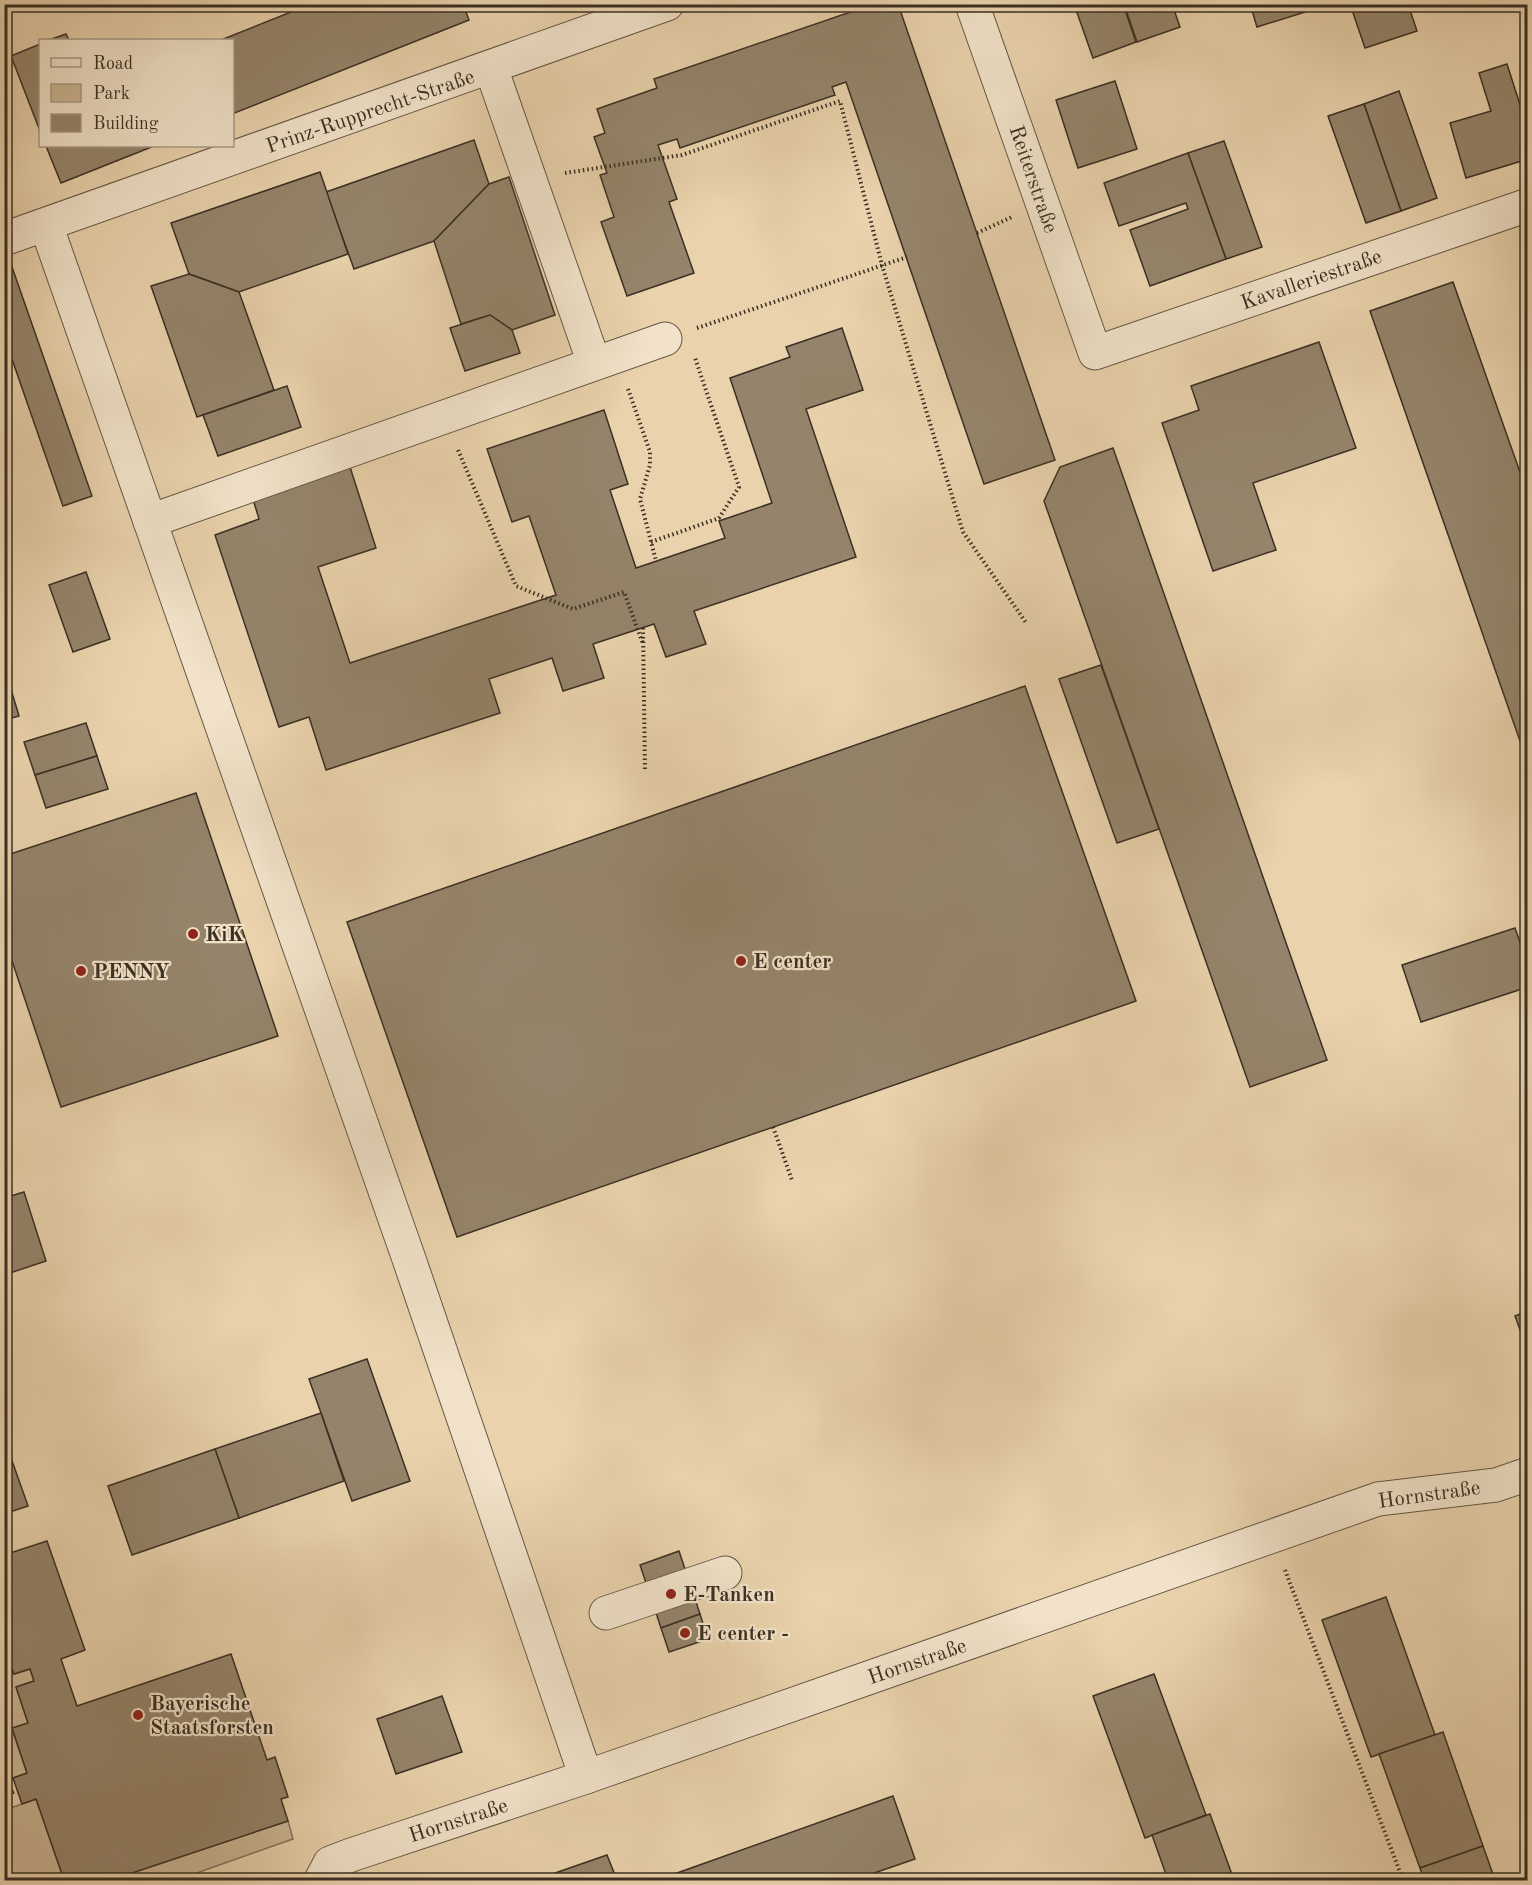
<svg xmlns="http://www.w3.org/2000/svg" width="1532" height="1885" viewBox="0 0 1532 1885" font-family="'Old Standard TT',serif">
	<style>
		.green { fill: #cbb695; stroke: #82735c; stroke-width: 1.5 }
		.building { fill: #95846b; stroke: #3a3024; stroke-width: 1.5 }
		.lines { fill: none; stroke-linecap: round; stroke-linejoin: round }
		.minor-casing { stroke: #665846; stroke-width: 35 }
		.path { stroke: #3a3024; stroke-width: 4; stroke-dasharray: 1.5 3; stroke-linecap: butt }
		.minor { stroke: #f1e2c9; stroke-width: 33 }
		.poi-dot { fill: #8f2418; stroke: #f1e2c9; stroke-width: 2 }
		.labels { text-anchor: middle; stroke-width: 4.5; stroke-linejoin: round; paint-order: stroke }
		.street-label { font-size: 21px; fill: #3a3024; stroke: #f1e2c9 }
		.poi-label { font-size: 21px; font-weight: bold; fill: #3a3024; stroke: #f1e2c9; text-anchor: start }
	</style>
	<rect width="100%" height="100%" fill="#e9d2ac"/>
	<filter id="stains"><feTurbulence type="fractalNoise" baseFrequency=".00333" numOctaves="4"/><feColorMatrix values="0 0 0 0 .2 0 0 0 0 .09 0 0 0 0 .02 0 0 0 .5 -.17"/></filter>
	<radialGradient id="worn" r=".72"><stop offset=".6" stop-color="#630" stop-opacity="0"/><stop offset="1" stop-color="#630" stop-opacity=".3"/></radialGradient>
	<!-- green -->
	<g class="green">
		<polygon points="4,1647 14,1674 30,1669 34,1681 16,1687 28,1723 12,1729 27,1773 5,1781"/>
		<polygon points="36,1799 64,1880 5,1880 5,1810"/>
		<polygon points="288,1821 293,1839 177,1880 111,1880"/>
	</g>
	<!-- building -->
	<g class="building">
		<polygon points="311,4 463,4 469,20 232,114 232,40 221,40"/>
		<polygon points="503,4 524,4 506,11"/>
		<polygon points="874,4 898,4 1055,460 984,484 846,82 832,87 835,95 680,148 677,139 658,145 677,199 669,202 694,273 627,296 601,222 614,217 600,175 607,173 594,137 605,133 597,109 657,88 654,79"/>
		<polygon points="1074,4 1123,4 1136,42 1093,58"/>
		<polygon points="1124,4 1172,4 1180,27 1137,42"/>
		<polygon points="1250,4 1316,4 1318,8 1257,27"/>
		<polygon points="1350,4 1408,4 1417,31 1365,48"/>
		<polygon points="66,34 69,40 49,40"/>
		<polygon points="40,44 40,131 11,56"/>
		<polygon points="1507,64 1522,111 1528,109 1528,159 1466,178 1450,123 1491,111 1479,73"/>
		<polygon points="1115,81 1137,149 1078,168 1056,100"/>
		<polygon points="1399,91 1437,198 1401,211 1364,104"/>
		<polygon points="1364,104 1401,211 1366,223 1328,116"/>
		<polygon points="474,140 489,184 434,241 354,269 326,192"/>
		<polygon points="1224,141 1262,247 1226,259 1188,153"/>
		<polygon points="46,146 154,146 61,183"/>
		<polygon points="1188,153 1226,259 1150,286 1130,230 1188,209 1186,203 1119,226 1104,183"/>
		<polygon points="320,172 348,254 239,292 189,274 171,223"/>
		<polygon points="509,177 555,315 512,330 490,315 461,324 434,241 489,184"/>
		<polygon points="12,267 92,496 63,506 4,336 4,270"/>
		<polygon points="189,274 239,292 274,390 197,417 151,286"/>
		<polygon points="1453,282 1528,495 1528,764 1370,311"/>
		<polygon points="490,315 512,330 520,353 465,371 450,328"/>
		<polygon points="842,328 863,390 806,409 856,557 694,611 706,644 666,657 654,624 593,644 604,678 563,691 552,658 489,679 500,713 326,770 309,717 279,727 215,535 259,519 253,499 350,467 376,548 318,567 350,663 556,595 529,516 512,522 487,449 604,410 628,484 610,490 636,568 725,538 719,521 772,503 730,378 790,357 786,347"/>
		<polygon points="1319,342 1356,448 1253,483 1276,550 1213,571 1162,423 1199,410 1191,386"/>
		<polygon points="287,386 301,427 218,456 203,415"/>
		<polygon points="1113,448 1327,1060 1250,1087 1044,501 1060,467"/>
		<polygon points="86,572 110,639 73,652 49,585"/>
		<polygon points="1101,665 1159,829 1117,843 1059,679"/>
		<polygon points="4,666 19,716 4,720"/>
		<polygon points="1025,686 1136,1001 457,1237 347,922"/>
		<polygon points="86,723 97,756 35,775 24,742"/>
		<polygon points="97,756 108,789 46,808 35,775"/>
		<polygon points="196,793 278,1036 61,1107 4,937 4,856"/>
		<polygon points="4,819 10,836 4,838"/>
		<polygon points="1515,928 1528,965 1528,987 1421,1022 1402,965"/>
		<polygon points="24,1192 46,1261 4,1275 4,1198"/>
		<polygon points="1528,1311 1528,1352 1515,1316"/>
		<polygon points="367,1359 410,1481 352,1501 309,1379"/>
		<polygon points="321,1413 344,1481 239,1518 215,1449"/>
		<polygon points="4,1438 28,1506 4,1514"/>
		<polygon points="215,1449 239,1518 132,1555 108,1486"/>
		<polygon points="47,1541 85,1650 61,1659 77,1706 231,1654 267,1760 275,1757 288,1797 281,1799 288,1821 111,1880 64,1880 36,1799 22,1804 13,1778 27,1773 12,1728 28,1723 16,1687 34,1681 30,1669 14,1674 4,1647 4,1555"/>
		<polygon points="679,1551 700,1614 661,1628 640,1565"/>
		<polygon points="1386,1597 1435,1735 1371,1757 1322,1620"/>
		<polygon points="700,1614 708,1639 669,1652 661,1628"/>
		<polygon points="1154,1674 1206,1815 1145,1838 1093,1696"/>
		<polygon points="442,1696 462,1752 396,1774 377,1719"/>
		<polygon points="1443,1732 1483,1846 1420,1868 1379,1754"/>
		<polygon points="893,1796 915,1859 854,1880 668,1880 666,1877"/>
		<polygon points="1210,1814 1234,1880 1168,1880 1152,1835"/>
		<polygon points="1483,1846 1495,1880 1424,1880 1420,1868"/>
		<polygon points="607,1855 617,1880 535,1880"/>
	</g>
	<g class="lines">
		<defs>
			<g id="minor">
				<polyline points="972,4 1095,353 1528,205"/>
				<polyline points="491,68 594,363"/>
				<polyline points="46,225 409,1259 586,1777"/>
				<polyline points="4,239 667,4"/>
				<polyline points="150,521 665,339"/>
				<polyline points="606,1613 725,1573"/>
				<polyline points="321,1880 330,1863 351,1855 586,1777 1378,1499 1496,1485 1528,1474"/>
			</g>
		</defs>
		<!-- minor casing -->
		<use href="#minor" class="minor-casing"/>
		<!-- path -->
		<g class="path">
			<polyline points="565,173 682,155 840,101 882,265 963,532 1027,624"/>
			<polyline points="977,233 1012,217"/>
			<polyline points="697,328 907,257"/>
			<polyline points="628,389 650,452 650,465 640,499 656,561"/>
			<polyline points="458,450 516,586 573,609 624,592 643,644"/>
			<polyline points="651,542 719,518 739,487 695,358"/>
			<polyline points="643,628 645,772"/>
			<polyline points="773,1127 792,1180"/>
			<polyline points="1285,1570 1403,1880"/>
			<polyline points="4,1795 17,1791"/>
		</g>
		<!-- minor -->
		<use href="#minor" class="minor"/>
	</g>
	<!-- markers -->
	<g class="poi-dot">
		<circle cx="193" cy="934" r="6"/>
		<circle cx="741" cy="961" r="6"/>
		<circle cx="81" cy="971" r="6"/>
		<circle cx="671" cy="1594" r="6"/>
		<circle cx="685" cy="1633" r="6"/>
		<circle cx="138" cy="1715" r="6"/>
	</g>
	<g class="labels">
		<!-- street labels -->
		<g class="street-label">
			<text transform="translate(370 111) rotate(-19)" y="7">Prinz-Rupprecht-Straße</text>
			<text transform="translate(1034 179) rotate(71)" y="7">Reiterstraße</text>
			<text transform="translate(1311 279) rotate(-19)" y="7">Kavalleriestraße</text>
			<text transform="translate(1429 1494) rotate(-8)" y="7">Hornstraße</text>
			<text transform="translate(917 1661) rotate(-19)" y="7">Hornstraße</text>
			<text transform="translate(458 1820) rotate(-18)" y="7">Hornstraße</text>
		</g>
		<!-- poi labels -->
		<g class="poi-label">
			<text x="205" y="941">KiK</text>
			<text x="753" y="968">E center</text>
			<text x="93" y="978">PENNY</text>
			<text x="683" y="1601">E-Tanken</text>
			<text x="697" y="1640">E center -</text>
			<text x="150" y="1710">Bayerische<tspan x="150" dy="24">Staatsforsten</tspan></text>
		</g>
	</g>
	<!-- margin -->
	<rect width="1532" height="1885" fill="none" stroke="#e9d2ac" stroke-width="24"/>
	<rect x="6" y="6" width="1520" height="1873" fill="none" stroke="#3a3024" stroke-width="3"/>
	<rect x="12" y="12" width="1508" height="1861" fill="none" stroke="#3a3024" stroke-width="1.5"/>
	<!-- legend -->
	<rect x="39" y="39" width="195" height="108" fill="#f1e2c9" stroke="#a89b87" stroke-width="1.5"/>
	<rect x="51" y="58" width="30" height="9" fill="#f1e2c9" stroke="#a89b87" stroke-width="1.5"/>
	<text x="93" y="69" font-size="18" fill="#3a3024">Road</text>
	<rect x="51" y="84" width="30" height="18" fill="#cbb695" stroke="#a89b87" stroke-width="1.5"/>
	<text x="93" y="99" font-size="18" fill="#3a3024">Park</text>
	<rect x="51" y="114" width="30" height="18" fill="#95846b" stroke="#a89b87" stroke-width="1.5"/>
	<text x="93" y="129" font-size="18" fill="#3a3024">Building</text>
	<rect width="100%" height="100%" filter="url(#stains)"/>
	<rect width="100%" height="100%" fill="url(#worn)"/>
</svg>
